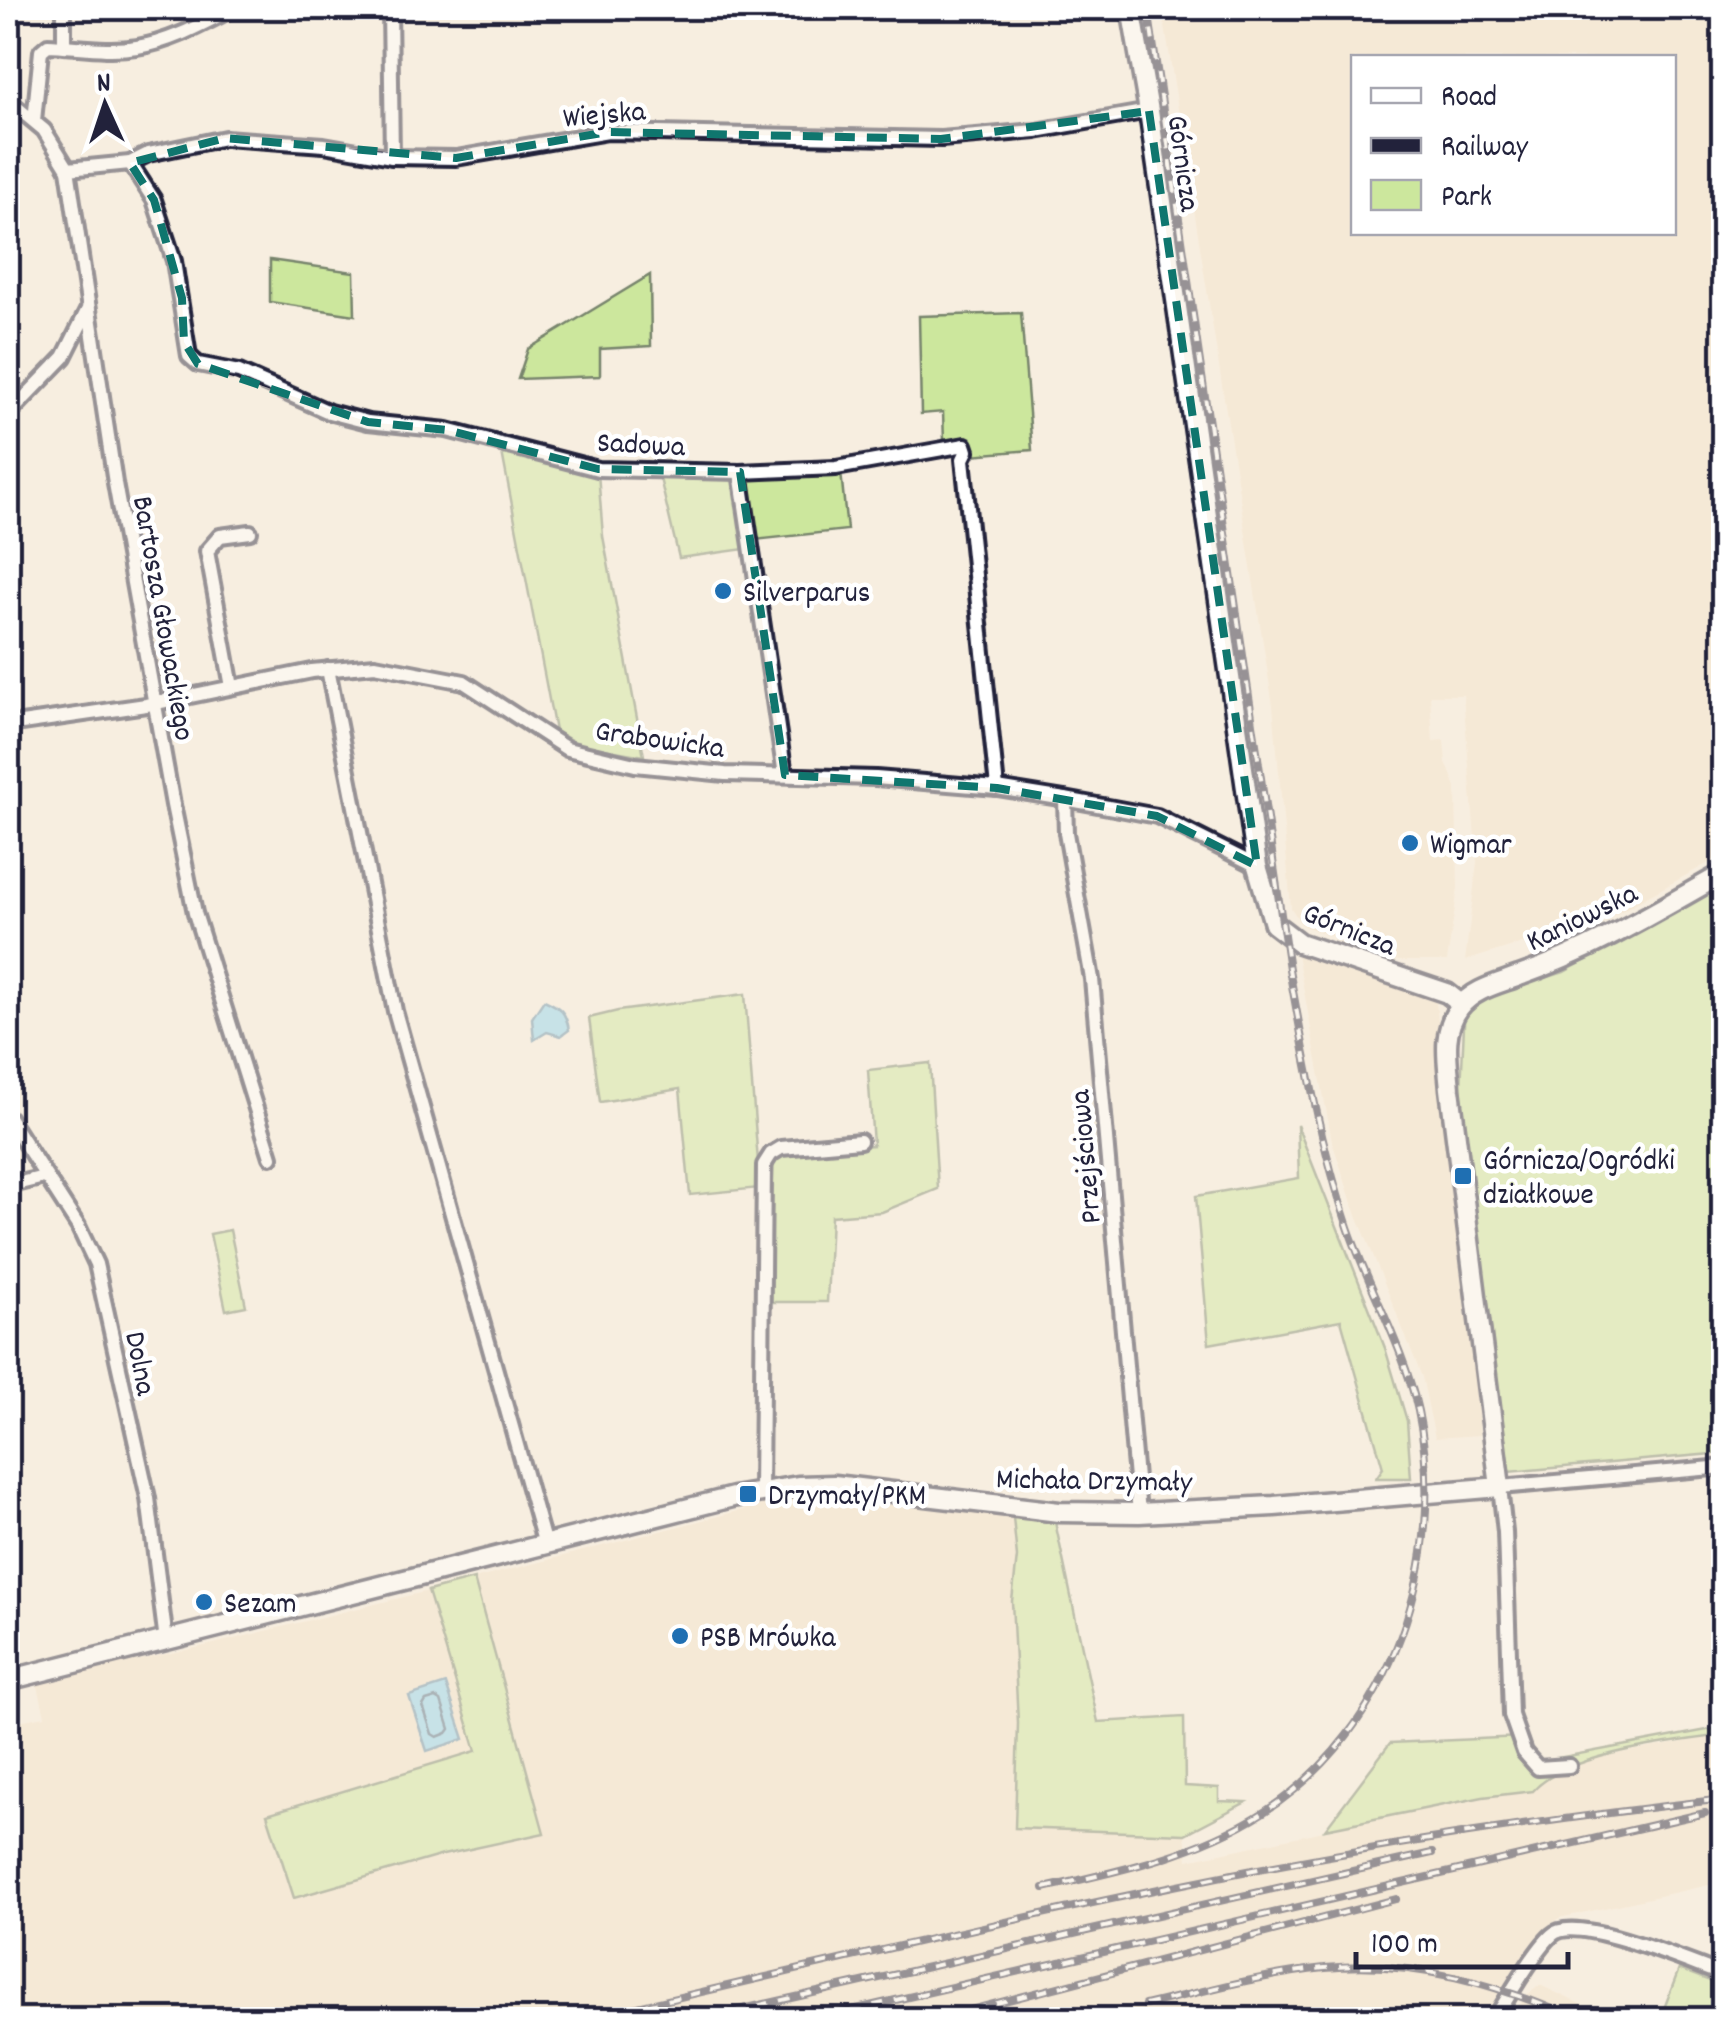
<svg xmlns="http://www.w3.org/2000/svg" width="1731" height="2027" viewBox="0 0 1731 2027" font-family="Dekko,sans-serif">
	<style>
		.built { fill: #f2e2ca; fill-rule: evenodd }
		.green { fill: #cce79d; stroke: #77846c; stroke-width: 2.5 }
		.water { fill: #8dd3ef; stroke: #628ca7; stroke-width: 2.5 }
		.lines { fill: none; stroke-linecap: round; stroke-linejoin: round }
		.shore { stroke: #4d6983; stroke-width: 2.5 }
		.minor-casing { stroke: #22223b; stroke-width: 20 }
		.tertiary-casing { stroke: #22223b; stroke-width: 25 }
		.minor { stroke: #fff; stroke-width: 12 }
		.tertiary { stroke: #fff; stroke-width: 18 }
		.rail-casing { stroke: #22223b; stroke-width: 8 }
		.rail { stroke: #fff; stroke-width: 4; stroke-dasharray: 11; stroke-linecap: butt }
		.marked { fill: none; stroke: #0f766e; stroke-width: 8; stroke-dasharray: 20 12; stroke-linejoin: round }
		.poi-dot { fill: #1f6fb2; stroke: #fff; stroke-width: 4 }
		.labels { text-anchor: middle; stroke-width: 9; stroke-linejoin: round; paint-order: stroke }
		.street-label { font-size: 30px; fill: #22223b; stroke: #fff }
		.poi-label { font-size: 30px; fill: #22223b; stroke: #fff; text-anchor: start }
	</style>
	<rect width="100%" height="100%" fill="#f7eee0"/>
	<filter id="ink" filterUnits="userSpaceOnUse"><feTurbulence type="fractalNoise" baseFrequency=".01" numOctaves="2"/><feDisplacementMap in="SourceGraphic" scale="20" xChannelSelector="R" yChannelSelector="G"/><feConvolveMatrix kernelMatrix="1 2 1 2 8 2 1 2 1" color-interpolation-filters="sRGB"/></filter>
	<g filter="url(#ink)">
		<!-- built -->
		<g class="built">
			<path d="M1162,8H1723V855L1616,914L1465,961L1477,862L1463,695H1430L1433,741L1444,740L1446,762L1456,787L1458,888L1447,961H1398L1302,925L1291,908L1273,706ZM1354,58H1674V232H1354Z"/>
			<polygon points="1297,954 1436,1002 1480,1435 1435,1438 1422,1377 1351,1200 1332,1141"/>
			<polygon points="800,1495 1013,1518 1017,1557 1012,1601 1018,1723 1016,1828 1185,1834 1188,1860 1483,1797 1533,1791 1545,1778 1592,1758 1723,1735 1723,1882 1559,1918 1544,1933 1483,2019 8,2020 8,1723 45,1716 37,1682 209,1645 428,1591 476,1751 296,1806 295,1898 443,1855 544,1833 474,1579"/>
			<polygon points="1540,1985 1612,2019 1510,2019 1528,1994"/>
		</g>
		<!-- green -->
		<g class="green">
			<polygon points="270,260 354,272 355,315 270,302"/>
			<polygon points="650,275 651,346 600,349 600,376 518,379 528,349"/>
			<polygon points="1021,313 1032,450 971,455 970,438 944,441 943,412 921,414 919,316"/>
			<polygon points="501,447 598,473 603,536 644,756 580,745 555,731"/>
			<polygon points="841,472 847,530 755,540 746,480 753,476"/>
			<polygon points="659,474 727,475 736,480 745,549 679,558"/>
			<polygon points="1723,883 1723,1453 1508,1472 1461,1090 1465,1003 1564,972"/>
			<polygon points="745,994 760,1188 690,1195 680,1089 600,1102 589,1018 618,1011"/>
			<polygon points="930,1063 938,1189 882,1212 831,1216 827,1302 768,1302 774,1160 785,1152 873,1145 868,1070"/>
			<polygon points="1297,1125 1385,1348 1407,1421 1411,1478 1376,1478 1383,1468 1341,1320 1209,1344 1196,1196 1299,1178"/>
			<polygon points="230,1230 246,1306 226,1310 210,1234"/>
			<polygon points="1013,1518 1055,1522 1098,1722 1184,1717 1185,1786 1219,1788 1219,1801 1246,1802 1185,1834 1015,1828 1018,1723 1012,1601 1017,1557"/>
			<polygon points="474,1579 544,1833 443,1855 294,1898 267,1814 476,1751 428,1591"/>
			<path d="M1723,1727V1735C1672,1742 1567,1753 1533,1791L1483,1797L1325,1829L1390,1743L1521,1737L1529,1751L1542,1761Z"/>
			<polygon points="1679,1969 1723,1986 1723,2019 1660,2019"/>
		</g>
		<!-- water -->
		<g class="water">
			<path d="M544,1000C560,1007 566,1012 569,1030L561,1036L547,1032L534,1040L532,1018Z"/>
			<polygon points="446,1684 464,1739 427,1751 409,1696"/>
		</g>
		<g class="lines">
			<!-- shore -->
			<polygon class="shore" points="436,1698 441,1701 450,1729 447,1733 437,1737 432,1734 423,1706 426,1701"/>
			<defs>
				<g id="minor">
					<polyline points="64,8 64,45"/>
					<polyline points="390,8 392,157"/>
					<polyline points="8,100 44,130 68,169 115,483 173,805 195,913 271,1157"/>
					<path d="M34,121L41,51L48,45C77,46 107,52 137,47C171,42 204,23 234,8"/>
					<polyline points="130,163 154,200 174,261 189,356 198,364 239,372 329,412 368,422 447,430 598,469 740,472 836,468 965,445 967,451 963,459 997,788"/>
					<polyline points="68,169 130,163 148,154 225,138 324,145 392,157 456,158 608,132 941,139 1036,131 1149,111"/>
					<polyline points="8,415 64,357 88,309"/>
					<polyline points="740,472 785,775"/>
					<polyline points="328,669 395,1011 545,1545"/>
					<polyline points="232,687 207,551 220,536 250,532"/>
					<polyline points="8,725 146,705 312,671 375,665 464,682 567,749 635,765 725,774 876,778 997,788 1065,799 1157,816 1257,866"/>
					<polyline points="1065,799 1066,833 1092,979 1139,1513"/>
					<polyline points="8,1117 78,1226 96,1264 148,1498 166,1641"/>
					<polyline points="8,1186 44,1177"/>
					<polyline points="761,1492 764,1165 771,1154 781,1148 860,1141"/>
					<polyline points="1569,1766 1538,1768 1524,1752 1511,1715 1505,1532 1500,1487 1724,1467"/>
					<path d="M1494,2020C1507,1999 1535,1950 1552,1935C1575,1913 1692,1964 1724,1975"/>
				</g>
				<g id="tertiary">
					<polyline points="1131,8 1149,111 1257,866 1274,924 1299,943 1447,993 1461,1004"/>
					<path d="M8,1680L733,1497L798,1486L834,1485L1059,1512L1139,1513L1274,1506L1500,1487L1450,1089C1448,1062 1441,1032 1459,1008C1473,989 1498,984 1519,976C1591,951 1657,911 1724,873"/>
				</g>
			</defs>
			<!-- minor casing -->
			<use href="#minor" class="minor-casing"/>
			<!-- tertiary casing -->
			<use href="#tertiary" class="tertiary-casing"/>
			<!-- minor -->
			<use href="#minor" class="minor"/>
			<!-- tertiary -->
			<use href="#tertiary" class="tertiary"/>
			<defs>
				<g id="rail">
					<path d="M1044,1888C1120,1871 1198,1854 1264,1812C1393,1730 1449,1557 1418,1411C1404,1347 1369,1289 1348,1227C1320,1143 1305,1057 1289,969L1148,8"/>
					<path d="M1145,2005C1205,1991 1265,1974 1325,1968C1414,1959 1498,1984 1578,2020"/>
					<path d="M582,2020C805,1968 1028,1914 1253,1870C1409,1840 1566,1817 1724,1799"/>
					<polyline points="694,2020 1432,1853"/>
					<polyline points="809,2020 1705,1813"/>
					<polyline points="932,2020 1396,1899"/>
				</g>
			</defs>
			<!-- rail casing -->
			<use href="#rail" class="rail-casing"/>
			<!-- rail -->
			<use href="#rail" class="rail"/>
		</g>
	</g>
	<!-- marked area -->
	<path d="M0 0H1731V2027H0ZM1149,111L1257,866L1157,816L997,788L785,775L740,472L598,469L447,430L368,422L198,364L184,342L182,298L154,200L130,163L225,138L456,158L608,132L941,139Z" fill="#f7eee0" fill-opacity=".55" fill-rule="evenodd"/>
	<path class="marked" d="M1149,111L1257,866L1157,816L997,788L785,775L740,472L598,469L447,430L368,422L198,364L184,342L182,298L154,200L130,163L225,138L456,158L608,132L941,139Z"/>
	<!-- markers -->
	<g class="poi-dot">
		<circle cx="723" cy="591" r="10"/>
		<circle cx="1410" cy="843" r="10"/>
		<rect x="1453" y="1166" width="20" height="20" rx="5"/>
		<rect x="738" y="1484" width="20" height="20" rx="5"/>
		<circle cx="204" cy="1602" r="10"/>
		<circle cx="680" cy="1636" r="10"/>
	</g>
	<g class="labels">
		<!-- street labels -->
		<g class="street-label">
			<text transform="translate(604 113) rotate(-5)" y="10">Wiejska</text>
			<text transform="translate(1185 163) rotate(82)" y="10">Górnicza</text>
			<text transform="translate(641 443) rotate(3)" y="10">Sadowa</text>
			<text transform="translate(165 618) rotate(80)" y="10">Bartosza Głowackiego</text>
			<text transform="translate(660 738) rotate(8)" y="10">Grabowicka</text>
			<text transform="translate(1581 916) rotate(-26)" y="10">Kaniowska</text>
			<text transform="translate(1350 928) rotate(22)" y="10">Górnicza</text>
			<text transform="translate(1084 1157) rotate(-95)" y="10">Przejściowa</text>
			<text transform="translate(142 1363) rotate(79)" y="10">Dolna</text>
			<text transform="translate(1094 1479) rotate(1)" y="10">Michała Drzymały</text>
		</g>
		<!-- poi labels -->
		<g class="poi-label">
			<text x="743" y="601">Silverparus</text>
			<text x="1430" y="853">Wigmar</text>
			<text x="1483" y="1169">Górnicza/Ogródki<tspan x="1483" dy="34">działkowe</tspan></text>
			<text x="768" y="1504">Drzymały/PKM</text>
			<text x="224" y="1612">Sezam</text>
			<text x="700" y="1646">PSB Mrówka</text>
		</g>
	</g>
	<!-- margin -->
	<rect width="1731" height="2027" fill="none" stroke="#fff" stroke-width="40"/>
	<rect x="20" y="20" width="1691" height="1987" fill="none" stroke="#22223b" stroke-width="4" filter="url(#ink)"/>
	<!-- legend -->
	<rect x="1351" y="55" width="325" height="180" fill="#ffffff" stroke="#a7a7b1" stroke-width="2.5"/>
	<rect x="1371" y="88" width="50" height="15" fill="#ffffff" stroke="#a7a7b1" stroke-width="2.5"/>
	<text x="1441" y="105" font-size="30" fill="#22223b">Road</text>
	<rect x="1371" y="138" width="50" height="15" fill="#22223b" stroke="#a7a7b1" stroke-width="2.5"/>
	<text x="1441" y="155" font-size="30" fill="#22223b">Railway</text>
	<rect x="1371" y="180" width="50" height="30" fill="#cce79d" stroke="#a7a7b1" stroke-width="2.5"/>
	<text x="1441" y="205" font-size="30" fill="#22223b">Park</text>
	<!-- north arrow -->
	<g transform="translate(105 105) rotate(357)" stroke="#ffffff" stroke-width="8" paint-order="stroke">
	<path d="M0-8L18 38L0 25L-18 38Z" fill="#22223b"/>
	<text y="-15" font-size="28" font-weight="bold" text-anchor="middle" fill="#22223b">N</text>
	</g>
	<!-- scale -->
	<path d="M1356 1952v15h212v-15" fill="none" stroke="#22223b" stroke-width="5"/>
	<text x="1371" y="1952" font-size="30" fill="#22223b" stroke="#ffffff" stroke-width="8" paint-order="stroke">100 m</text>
</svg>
